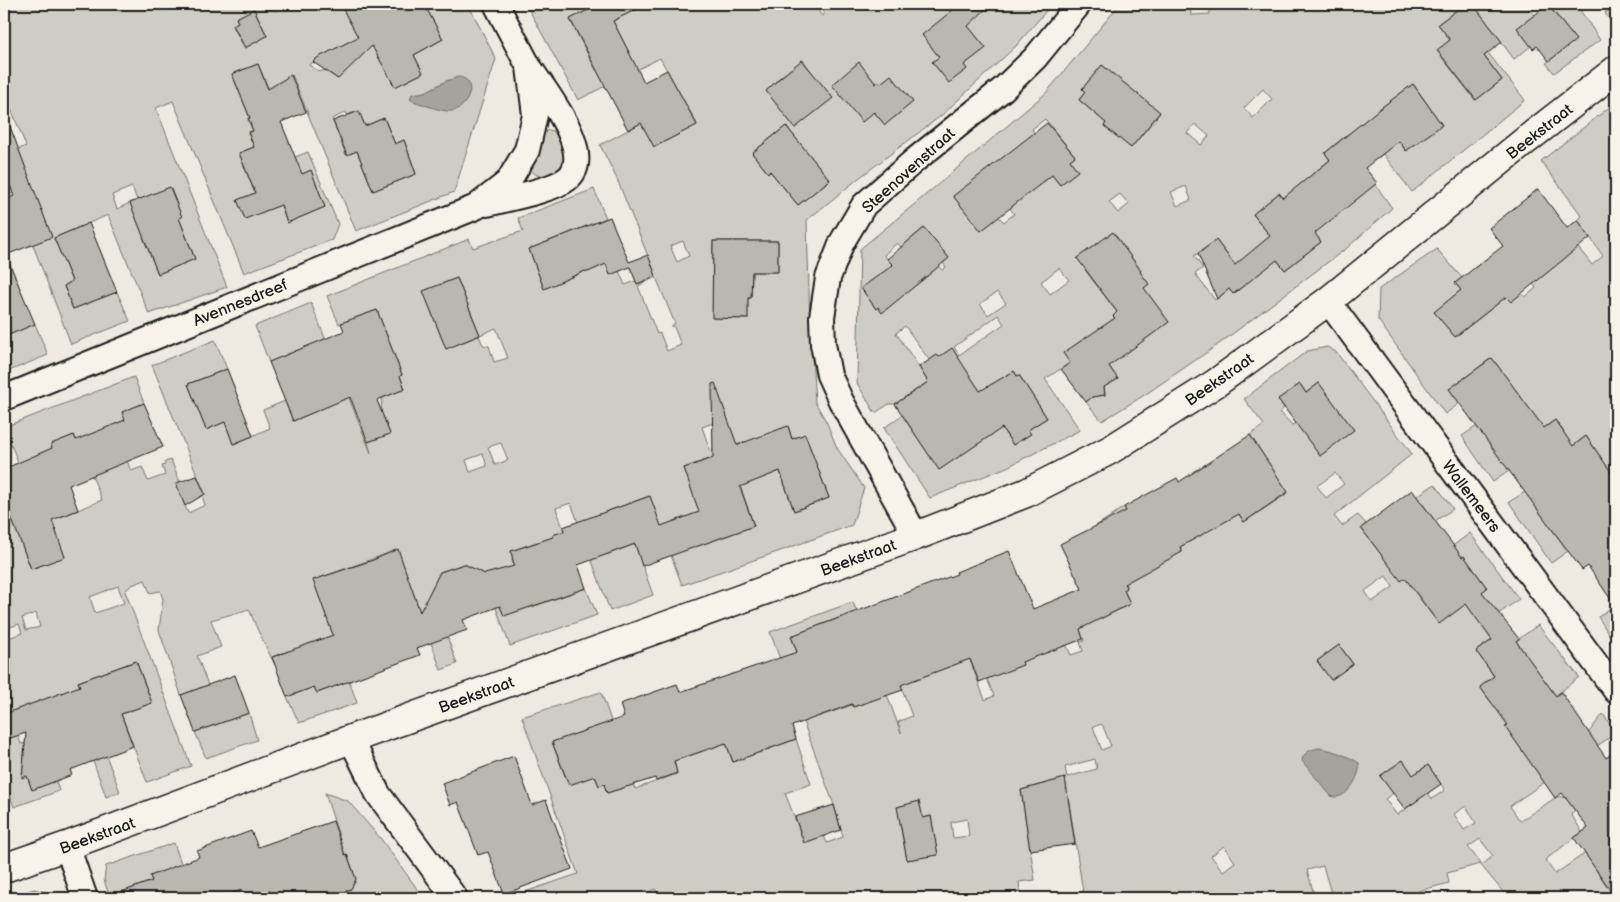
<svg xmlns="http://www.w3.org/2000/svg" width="1620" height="902" viewBox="0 0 1620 902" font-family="'Balsamiq Sans',sans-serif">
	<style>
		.green { fill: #cfccc3; stroke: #767470; fill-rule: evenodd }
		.water { fill: #a6a39d; stroke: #6f6d69 }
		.building { fill: #bab7af; stroke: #1c1c1c }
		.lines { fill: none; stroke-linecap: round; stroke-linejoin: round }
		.minor-casing { stroke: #1c1c1c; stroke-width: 28 }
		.tertiary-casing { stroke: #1c1c1c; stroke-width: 31 }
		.minor { stroke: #f7f3e8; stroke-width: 24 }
		.tertiary { stroke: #f7f3e8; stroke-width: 28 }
		.labels { text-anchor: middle; stroke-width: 5; stroke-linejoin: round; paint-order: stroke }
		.street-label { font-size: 16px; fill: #1c1c1c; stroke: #f7f3e8 }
	</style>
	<rect width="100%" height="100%" fill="#eeeae0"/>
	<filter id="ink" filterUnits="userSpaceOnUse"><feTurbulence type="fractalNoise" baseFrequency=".02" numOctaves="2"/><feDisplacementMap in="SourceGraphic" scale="10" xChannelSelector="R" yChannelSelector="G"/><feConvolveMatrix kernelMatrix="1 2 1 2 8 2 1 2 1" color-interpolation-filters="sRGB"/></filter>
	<g filter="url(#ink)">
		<!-- green -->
		<g class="green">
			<path d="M4,4H266V8L277,11L279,4H340L345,12L362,4H468L496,59L454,192L356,231L292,75L293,78L281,83L275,104L258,64L232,74L250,118L248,119L253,131L248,133L254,147L239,153L255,193L238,200L281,205L288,222L325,207L311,171L291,178L285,161L308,152L338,224L332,240L244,273L173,101L156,108L227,287L149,314L108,215L54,238L72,281L64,286L73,309L117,292L130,321L71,344L21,214L32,186L4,197V155L26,146L4,91ZM255,11L267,36L258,35L242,43L233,26L238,22L236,18ZM428,12L443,39L414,55L423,73L405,82L404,81L394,85L371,43ZM318,59L336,65L343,74L338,79L324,70L320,72L309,65ZM358,111L365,126L384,118L395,144L404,140L416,174L373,191L357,151L346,155L332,119L346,112L347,115ZM132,187L137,200L182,217L179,218L195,259L158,274L143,237L148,235L134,201L117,209L112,195Z"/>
			<path d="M526,4H600L570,20L596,70L629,53L613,21L624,15L619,4H813L822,16L824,15L823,4H1052L1016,46L942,115L859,178L807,220L810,326L815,402L827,423L837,448L864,488L852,525L780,551L682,585L649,496L592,517L606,555L635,544L653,595L610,611L571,503L556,508L564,531L553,535V544L537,542L511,551L514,559L512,560L529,608L586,588L597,615L510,646L484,575L481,576L476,570L464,564L440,572L432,594L457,664L441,670L397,550L314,580L357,703L299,723L287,697L314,687L317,693L336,686L289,651L274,656L277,664L275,665L258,631L249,609C237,613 224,616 211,620L221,647L197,656L208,685L181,695L159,630L163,599L160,591L150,593L145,580L132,585L125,591L191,766L147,782L121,714L152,703L136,661L78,682L120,792L106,797L90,752L52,697L4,714V633L6,639L22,633L19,624L4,629V520L17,514L23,548L31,569L53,561L48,537L4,427L134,377L144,403L123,412L125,420L113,425L131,471L142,467L148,481L165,475L162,466L165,465V462L171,460L180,482L176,484L188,513L205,505L202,496L205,494L152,365L215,340L227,369L188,384L206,429L225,422L234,444L270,428L263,410L285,401L293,421L332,404L308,346L269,362L255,326L311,303L371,453L368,442L390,434L381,412L382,398L405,389L400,376L402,375L377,310L339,324L327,296L469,239L473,248L523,231L518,218L594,189L606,218L529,249L544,288L585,271H588L606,264L619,271L625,285L636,281L638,284L656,276L617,179L600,145L643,122L655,147L697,124L660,58L578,100ZM803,60L813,74L784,98L766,91L780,77ZM786,126L830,180L798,205L770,171L768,173L752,153ZM683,241L689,256L677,262L670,246ZM713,241H778V272H752L751,298H748L747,319L713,318ZM656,277L675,324L671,326L674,327L681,345L667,351L660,333L657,334L638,286ZM457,278L480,335L496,328L508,358L494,362L489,346L483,345L479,336L446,348L424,291ZM719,421L735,441L710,450L702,427ZM788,426L792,439L805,435L829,498L794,511L780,471L767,476ZM74,435L76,439H77L102,500L61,517L52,494V448L51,445ZM501,443L508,460L495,465L488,447ZM483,454L487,466L470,472L466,460ZM714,457L736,474L754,526L698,546L687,517L703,511L684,468ZM118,586L124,603L95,613L90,597ZM36,613L40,627L26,630L22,618Z"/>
			<path d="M1120,4H1190L1191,15L1210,14V4H1218L1225,10L1230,4H1346L1347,8L1366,4H1465L1438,24L1450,40L1437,51L1475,100L1502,80L1484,56L1488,53L1525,100L1412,192L1383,154L1372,162L1349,133L1325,153L1330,160L1310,176L1340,212L1375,184L1392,208L1348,247L1219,344L1146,394L1102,421L1086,402L1092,397L1105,395L1104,387L1117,379L1070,363L1045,379L1080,430L1007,467L930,498L884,428L902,415L939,469L926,383L895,404H889L875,413L857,383L860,249L922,198L1046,93ZM1102,65L1160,113L1131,148L1106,123L1079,100L1085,92L1082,89ZM1413,84L1442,125L1406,151L1377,111ZM1263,89L1272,99L1253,118L1244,108ZM1045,119L1075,156L1070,160L1077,171L1060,185L1052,175L1038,186L1034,133L1032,129ZM1195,124L1209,136L1201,145L1187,133ZM1186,186L1191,200L1177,206L1171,192ZM1279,193L1296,215L1299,213L1321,242L1285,270L1263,243L1270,236L1253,214ZM1120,194L1129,204L1118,213L1109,202ZM1009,207L1014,214L1004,222L998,216ZM924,228L949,258L943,263L946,267L942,270L936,264L926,273L928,276L912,288L884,255L897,243L901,247ZM1216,240L1248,282L1234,294L1229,289L1215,300L1195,274L1203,268L1194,256ZM1121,244L1141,270L1140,272L1144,288L1136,346L1113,316L1117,312L1085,270ZM1059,268L1069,280L1050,294L1041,282ZM861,288L888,300L876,309ZM997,292L1006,303L988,315L980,304ZM998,315L1004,324L959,355L954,347ZM905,326L937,371L927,379L896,333ZM1014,371L1017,376L1019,375L1047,418L1028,430L1030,434L1013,445L992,414Z"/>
			<polygon points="1473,4 1526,4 1535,15 1531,46 1514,59"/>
			<polygon points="1552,4 1576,4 1600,40 1554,73 1546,63 1575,40 1552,9 1555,7"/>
			<polygon points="1616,5 1616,30 1605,13"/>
			<polygon points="1616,102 1616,514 1608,520 1551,528 1568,551 1551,563 1509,502 1525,492 1602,459 1586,436 1570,448 1560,435 1564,432 1555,420 1541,430 1509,471 1493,482 1462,436 1477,426 1530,410 1491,358 1450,389 1460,403 1445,414 1378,320 1379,289 1437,249 1462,278 1455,283 1461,290 1435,312 1455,337 1500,302 1474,268 1491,256 1525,297 1536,288 1533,283 1576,245 1592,265 1603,256 1578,220 1582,216 1541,161"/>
			<path d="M548,130C578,132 568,180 541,176C536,175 534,174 531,170L541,135Z"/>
			<polygon points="35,324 48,355 4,373 4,336"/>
			<path d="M1327,347L1336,352L1412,454L1334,516L1342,526L1358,515L1366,524L1361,528L1377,549L1430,563L1470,533L1519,599L1482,626L1492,640L1476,651L1494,676L1480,687L1491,702L1536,669L1516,641L1538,625L1579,677L1545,704L1542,700L1505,726L1571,744L1589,732L1603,714L1616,733L1510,806L1520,821L1558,796L1566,798L1576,811L1571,814L1582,832L1545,860L1555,874L1616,832V856L1596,870L1614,896L1616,895V898H1508L1480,864L1447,873L1449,883L1418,891L1420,898H1328L1327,894L1331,893L1323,866L1307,870L1315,898H1084L1065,778L1021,790L1035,880L1019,882L1021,898H660L655,889L641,896L642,898H507L578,874L522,717L601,692L635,789L677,774L674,761L703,751L694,726L717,717L733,762L796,739L811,784L785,793L804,842L824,836L827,843L843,837L834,805L770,632L853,602L901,733L898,722L912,716L900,683L968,655L985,700L994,696L987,679L1006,623L1050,651L1066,644L1071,655L1083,651L1080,642L1084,641L1075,618L1094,604L1102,618L1130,604L1124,590L1127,588L1096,526L1124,507L1182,552L1180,547L1221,523L1192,472L1206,464L1244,522L1288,493L1250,435L1264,425L1244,399L1307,351ZM1319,383L1320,455L1296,423L1292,425L1281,413H1279L1284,408L1278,400L1300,384L1306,393ZM1335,473L1344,484L1326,498L1317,486ZM1464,556L1487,588L1438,623L1415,592ZM1386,576L1393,587L1372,602L1365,591ZM841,617L869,697V702L853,707L852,705L818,717L809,693L812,691L791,636ZM1339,645L1353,664L1331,679L1317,661ZM1102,724L1111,746L1102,750L1093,727ZM593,728L612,781L620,779L623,788L607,793L604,784L599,785L595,776H565L552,742ZM1095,759L1097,769L1067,777L1065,767ZM1403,760L1388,786L1380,776ZM1428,765L1445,790L1432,799L1415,774ZM1410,781L1422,797L1397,815L1385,799ZM1466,806L1476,823L1464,830L1454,814ZM931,816L937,854L907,860L900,824ZM967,819L969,836L953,838L951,822ZM1480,839L1493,856L1482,865L1468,847ZM1224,846L1235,862L1223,871L1211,856Z"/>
			<polygon points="1435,484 1453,509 1435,521 1417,496"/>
			<polygon points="1615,605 1616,607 1616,645 1598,617"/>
			<polygon points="249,713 257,740 206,758 195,732"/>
			<polygon points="4,729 7,738 18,735 21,744 25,743 22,777 27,776 32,789 56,781 59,791 14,807 6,784 4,785"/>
			<polygon points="325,793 348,801 381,839 418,890 413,894 416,898 327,898 351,889 355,882 352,875 354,873 347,854 345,855"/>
			<polygon points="174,843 193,898 172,898 163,871 150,876 152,881 130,889 133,898 110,898 104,880 106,866"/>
			<polygon points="34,889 49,893 57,898 6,898"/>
			<polygon points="242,890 245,898 219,898"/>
		</g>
		<!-- water -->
		<g class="water">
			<path d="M458,77C479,78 469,110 451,111C442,112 423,104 413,101L410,99L412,94L425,92L446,81Z"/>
			<path d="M1318,748C1333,750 1346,755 1359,763C1362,775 1345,803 1331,796L1302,761C1303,752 1311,750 1318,748Z"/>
		</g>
		<!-- building -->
		<g class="building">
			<polygon points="340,4 424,4 443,39 414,55 423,73 395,87 372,46 338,79 313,62 317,58 358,37"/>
			<polygon points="600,4 647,4 613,21 644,82 667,70 697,125 654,147 641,123 628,130 570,19"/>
			<polygon points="960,4 991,4 968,26 986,48 964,65 967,69 949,83 932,62 939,57 922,35"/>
			<polygon points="1465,4 1473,4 1502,42 1484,56 1502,80 1476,100 1437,50 1450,40 1438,24"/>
			<polygon points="1548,5 1576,40 1549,61 1537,46 1533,49 1517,28"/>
			<polygon points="254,9 267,36 245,48 233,25 238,22 236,18"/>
			<polygon points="802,60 833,98 795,128 766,91 781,77"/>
			<polygon points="859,62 876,84 878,81 881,83 891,75 913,102 885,125 874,112 862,122 832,85"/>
			<polygon points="258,64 268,89 291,75 306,112 281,122 302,174 311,170 325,207 287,223 281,205 245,219 237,200 255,193 239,153 254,147 248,132 253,131 248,118 250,118 232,74"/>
			<polygon points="1102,65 1160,112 1131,148 1104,126 1106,123 1079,100 1085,92 1082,89"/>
			<polygon points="1413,84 1442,125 1406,151 1399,141 1365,168 1377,183 1315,233 1321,242 1285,270 1277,260 1233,294 1229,289 1217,299 1198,254 1216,240 1235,265 1270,236 1253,214 1279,193 1283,198 1330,160 1325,153 1378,110"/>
			<polygon points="359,111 365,126 384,118 395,144 404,140 416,174 373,191 357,151 347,155 333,121"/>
			<polygon points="6,116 52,237 6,255 35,324 4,337 4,200 14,196 4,169 4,117"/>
			<polygon points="1047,123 1075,156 1070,160 1078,171 1060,185 1052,175 981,231 953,196"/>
			<polygon points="786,126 830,180 798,205 770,171 768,173 752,153"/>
			<polygon points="170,187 182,217 179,218 195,259 158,274 130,203"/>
			<polygon points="1538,189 1567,228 1578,220 1590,238 1511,302 1506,297 1455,337 1434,312 1461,290 1455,283 1503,246 1489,228"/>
			<polygon points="610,217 629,262 648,255 656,276 637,284 630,267 610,275 606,264 588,272 585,271 544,289 529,249"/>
			<polygon points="89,223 117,292 73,309 64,286 72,281 54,238"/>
			<polygon points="924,228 949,258 882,313 878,307 876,309 861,288 893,265 887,259"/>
			<polygon points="1113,232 1141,271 1140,272 1149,284 1144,288 1169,322 1109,366 1118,379 1104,387 1105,395 1092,397 1086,402 1061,369 1070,363 1063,353 1115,318 1113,316 1117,312 1077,258"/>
			<polygon points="713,241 778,241 778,272 752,272 751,298 748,298 748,319 712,318"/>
			<polygon points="457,278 480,335 446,349 423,291"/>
			<polygon points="377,310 402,375 400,376 405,389 377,400 390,434 368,442 350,397 293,421 269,362 344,331 341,323"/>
			<polygon points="952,348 980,391 1014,371 1017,376 1019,375 1047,418 1028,430 1031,434 1013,445 1002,428 939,470 895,404 928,382 919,367 937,355 939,357"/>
			<polygon points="1492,358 1544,428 1555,420 1573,446 1586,436 1616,479 1616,607 1588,566 1582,570 1449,389"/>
			<polygon points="227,369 253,436 233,444 225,422 206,430 188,384"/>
			<polygon points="715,383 737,445 788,426 792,439 805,434 829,498 794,511 780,471 740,487 754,526 642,566 635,544 578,565 586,588 504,616 500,606 463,620 467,630 417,648 420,655 317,693 314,687 287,697 272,657 333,635 313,580 373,560 398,549 420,612 440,572 464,564 485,574 514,566 511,551 553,537 553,535 564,531 563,527 650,496 661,526 699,512 684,468 713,458 712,384"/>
			<polygon points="1319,383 1354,430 1320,456 1278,399 1300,384 1306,393"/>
			<polygon points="144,403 163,447 69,485 78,510 52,520 65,557 31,569 11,517 4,520 4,469 52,448 51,444 74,435 76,440 125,420 122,412"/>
			<polygon points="1250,435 1288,492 1244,522 1239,514 1180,547 1182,552 1124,584 1127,588 1124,590 1130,604 1080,629 1083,639 1022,662 1023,665 979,682 970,659 901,685 903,690 853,707 852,704 792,726 796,739 733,762 726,743 674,761 677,773 656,781 655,778 607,793 604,784 599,786 595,776 569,785 552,742 624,717 620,704 677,684 680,692 797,652 791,636 957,574 956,572 1009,551 1033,609 1082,589 1060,544 1126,511 1124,507 1177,478 1179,482"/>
			<polygon points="197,476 205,494 185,506 176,483"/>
			<polygon points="1412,490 1462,557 1464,556 1487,588 1482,592 1519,639 1516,641 1556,696 1561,692 1606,758 1616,751 1616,898 1574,838 1588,828 1562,793 1555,798 1505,726 1508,725 1480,687 1494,676 1476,651 1492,640 1466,604 1439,624 1405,578 1401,581 1361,528"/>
			<polygon points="1339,645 1353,664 1331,680 1317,661"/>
			<polygon points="136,661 152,703 121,714 133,746 70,770 72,775 32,790 27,776 22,778 26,733 4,740 4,714 80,686 78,682"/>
			<polygon points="235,675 249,713 195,732 181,695"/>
			<polygon points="514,756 532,805 546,800 572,869 504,894 488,852 478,855 458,802 450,805 442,783"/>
			<polygon points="1403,760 1413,775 1428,765 1441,784 1405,809 1380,776"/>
			<polygon points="1065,778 1075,844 1030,850 1021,790"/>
			<polygon points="919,801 923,818 931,816 938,855 907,860 897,807"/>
			<polygon points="834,805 841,830 804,843 795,817"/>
			<polygon points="333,821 345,855 347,854 356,879 351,889 327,898 273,898 270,891 250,898 245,898 242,890 219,898 114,898 113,895 152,881 150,876 199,857 197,851 251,831 258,847"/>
		</g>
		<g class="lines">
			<defs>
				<g id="minor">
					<path d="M487,204C506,199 553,190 567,179C597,155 546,93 532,71"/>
					<polyline points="1328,301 1616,691"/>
					<polyline points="4,398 476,207 508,182 527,150 535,115 529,67 496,4"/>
					<polyline points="916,536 841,401 829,375 823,344 822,317 828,278 842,242 864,205 915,160 1003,89 1035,58 1079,4"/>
					<polyline points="351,739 378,794 455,898"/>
					<polyline points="67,846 85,898"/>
				</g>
				<polyline id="tertiary" points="4,868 67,846 351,739 916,536 1026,493 1110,450 1216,383 1328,301 1525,141 1616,70"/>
			</defs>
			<!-- minor casing -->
			<use href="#minor" class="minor-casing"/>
			<!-- tertiary casing -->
			<use href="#tertiary" class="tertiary-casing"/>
			<!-- minor -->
			<use href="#minor" class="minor"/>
			<!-- tertiary -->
			<use href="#tertiary" class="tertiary"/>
		</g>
	</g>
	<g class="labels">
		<!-- street labels -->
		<g class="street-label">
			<text transform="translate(1539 131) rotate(-38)" y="6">Beekstraat</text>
			<text transform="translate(908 170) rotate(-42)" y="6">Steenovenstraat</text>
			<text transform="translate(240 302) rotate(-22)" y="6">Avennesdreef</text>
			<text transform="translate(1219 379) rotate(-35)" y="6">Beekstraat</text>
			<text transform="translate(1472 496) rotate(53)" y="6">Wallemeers</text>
			<text transform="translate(858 557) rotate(-20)" y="6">Beekstraat</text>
			<text transform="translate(476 694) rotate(-20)" y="6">Beekstraat</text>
			<text transform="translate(97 835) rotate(-20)" y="6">Beekstraat</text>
		</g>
	</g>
	<!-- margin -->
	<rect width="1620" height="902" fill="none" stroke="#f7f3e8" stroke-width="20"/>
	<rect x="10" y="10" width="1600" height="882" fill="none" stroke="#1c1c1c" stroke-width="2" filter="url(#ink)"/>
</svg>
